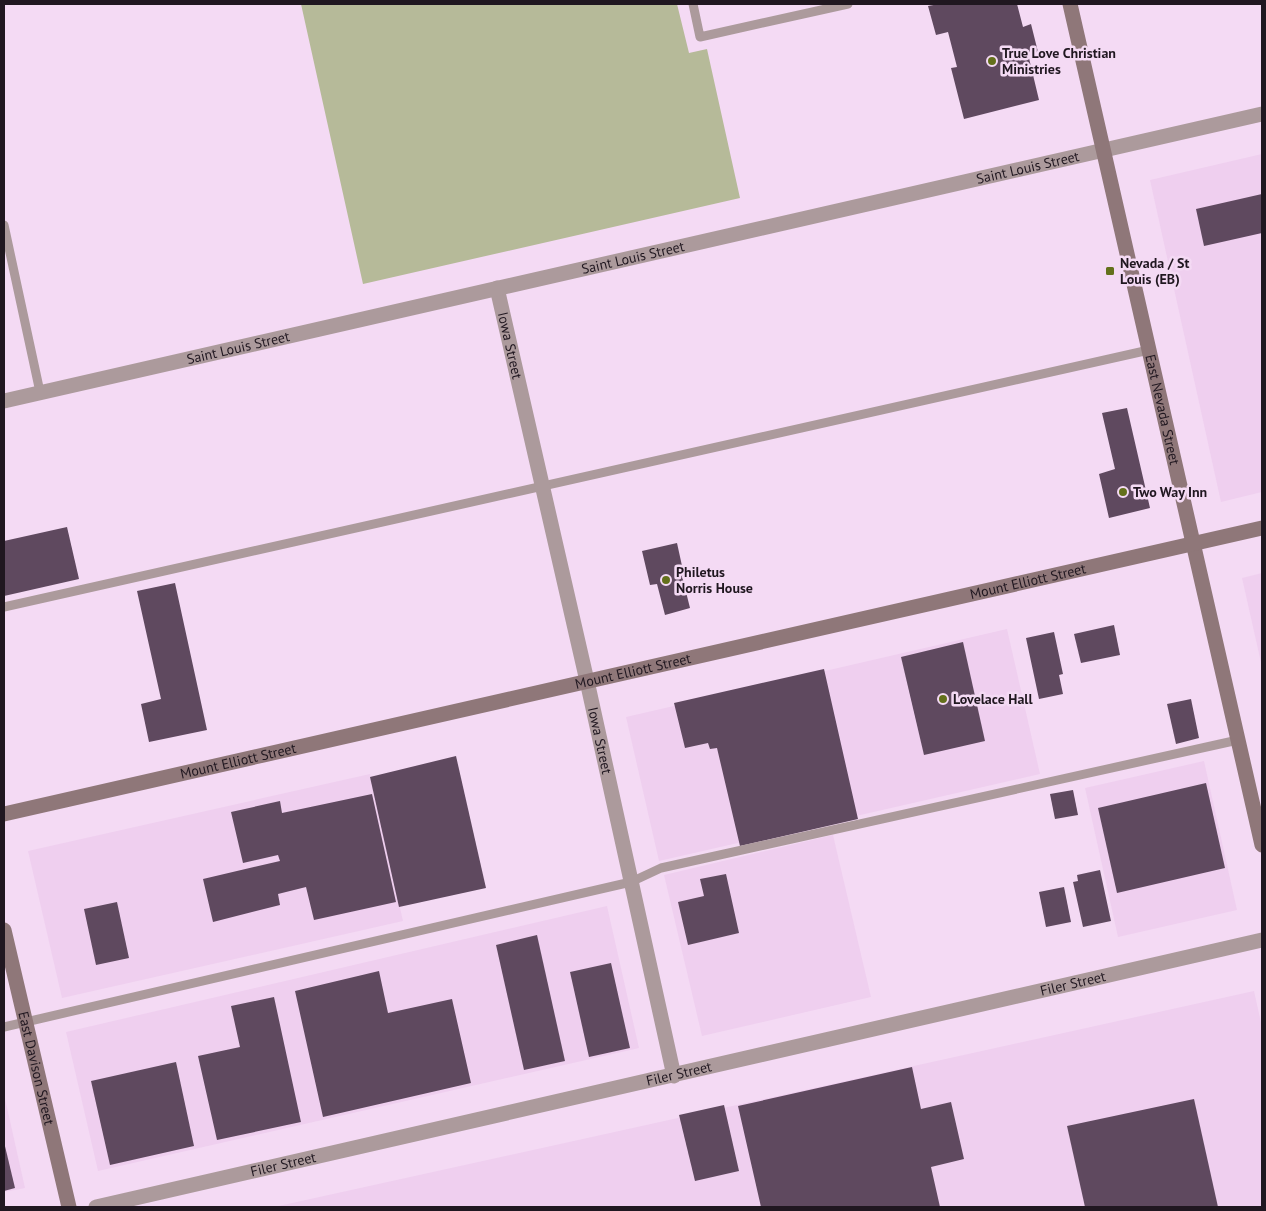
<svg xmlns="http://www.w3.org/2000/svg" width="1266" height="1211" viewBox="0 0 1266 1211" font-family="'PT Sans',sans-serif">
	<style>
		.built { fill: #efcfef }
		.green { fill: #b6ba99 }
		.building { fill: #5f495f }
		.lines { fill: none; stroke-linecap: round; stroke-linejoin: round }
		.lane { stroke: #ac9a9c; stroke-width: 9 }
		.street { stroke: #ac9a9c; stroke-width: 15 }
		.secondary { stroke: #8f7779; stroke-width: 15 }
		.poi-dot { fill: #63701b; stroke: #f4daf4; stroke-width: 2 }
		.labels { text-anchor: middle; stroke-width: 5; stroke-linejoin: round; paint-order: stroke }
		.poi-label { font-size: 14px; font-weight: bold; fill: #201720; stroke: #f4daf4; text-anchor: start }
		.street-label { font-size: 14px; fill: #201720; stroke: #f4daf4 }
	</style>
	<rect width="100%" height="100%" fill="#f4daf4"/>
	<!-- built -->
	<g class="built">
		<polygon points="1262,154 1262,492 1221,502 1150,180"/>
		<polygon points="1262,573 1262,667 1242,578"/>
		<polygon points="1007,629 1040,774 659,861 626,717"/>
		<polygon points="1204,761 1237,910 1118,937 1085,788"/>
		<polygon points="370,774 403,921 62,998 28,851"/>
		<polygon points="833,835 871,997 702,1036 664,875"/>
		<polygon points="607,906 639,1048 98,1171 66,1032"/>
		<polygon points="1254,991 1262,1027 1262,1207 274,1207"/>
		<polygon points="4,1094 25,1188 4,1192"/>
	</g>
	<!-- green -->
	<polygon class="green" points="301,4 677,4 689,53 707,49 740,198 363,284"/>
	<!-- building -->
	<g class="building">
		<polygon points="939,4 1017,4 1023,27 1031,24 1038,52 1028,54 1039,100 964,119 951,68 957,67 948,32 936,35 928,6"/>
		<polygon points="1262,194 1262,233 1204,246 1196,209"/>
		<polygon points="1127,408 1150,508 1109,518 1099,474 1115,469 1102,413"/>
		<polygon points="67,527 79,579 4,596 4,541"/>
		<polygon points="677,543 684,575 682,576 690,608 665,615 657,584 650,585 642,551"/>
		<polygon points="175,583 207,730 149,742 141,704 161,699 137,591"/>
		<polygon points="1114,625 1120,655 1081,663 1074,634"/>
		<polygon points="1054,632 1063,674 1059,675 1063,694 1039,699 1026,638"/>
		<polygon points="963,642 985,741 924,755 901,657"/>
		<polygon points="824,669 858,819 740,846 717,748 710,749 708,743 685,748 674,703"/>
		<polygon points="1191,699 1199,738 1176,744 1167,704"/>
		<polygon points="456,756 486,888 399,907 370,777"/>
		<polygon points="1206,783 1225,868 1117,893 1098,808"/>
		<polygon points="1073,790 1078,815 1055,819 1050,794"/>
		<polygon points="372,794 396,902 314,920 306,887 278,894 280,905 213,922 203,879 280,861 278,855 243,863 231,812 280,801 282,813"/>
		<polygon points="1100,870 1111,921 1083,927 1073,882 1078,881 1077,875"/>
		<polygon points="726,874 739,933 688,945 678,902 704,896 700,879"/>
		<polygon points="1064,887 1071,922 1046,927 1039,892"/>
		<polygon points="117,902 129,958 96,965 84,909"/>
		<polygon points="537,935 565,1061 524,1070 496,945"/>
		<polygon points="611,963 630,1048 589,1057 570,972"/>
		<polygon points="379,971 388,1013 452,999 471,1083 323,1117 295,991"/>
		<polygon points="274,997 301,1122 217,1140 198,1056 240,1047 231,1006"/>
		<polygon points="176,1062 194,1146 110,1165 91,1081"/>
		<polygon points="912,1067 921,1109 951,1102 964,1159 931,1167 940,1207 761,1207 738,1106"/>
		<polygon points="1194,1099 1218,1207 1085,1207 1067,1126"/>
		<polygon points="724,1105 739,1171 695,1181 679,1115"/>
		<polygon points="4,1142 15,1188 4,1191"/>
	</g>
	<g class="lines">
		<!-- lane -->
		<g class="lane">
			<polyline points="693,4 700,37 848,4"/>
			<polyline points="4,225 40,392"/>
			<polyline points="4,607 1149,350"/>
			<polyline points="4,1027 631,882 661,868 1238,740"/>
		</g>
		<!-- street -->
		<g class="street">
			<path id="s1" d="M497,288L587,681L674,1076"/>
			<path id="s2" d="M4,401L1262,114"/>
			<path id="s3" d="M96,1207L1262,940"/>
		</g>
		<!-- secondary -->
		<g class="secondary">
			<path id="s4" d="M1070,4L1262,845"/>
			<path id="s5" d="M4,814L1262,528"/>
			<path id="s6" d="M4,930L69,1207"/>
		</g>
	</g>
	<!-- markers -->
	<g class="poi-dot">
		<circle cx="992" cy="61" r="5"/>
		<rect x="1105" y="266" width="10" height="10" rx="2.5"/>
		<circle cx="1123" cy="492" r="5"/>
		<circle cx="666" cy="580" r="5"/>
		<circle cx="943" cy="699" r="5"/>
	</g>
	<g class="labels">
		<!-- poi labels -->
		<g class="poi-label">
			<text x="1002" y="58">True Love Christian<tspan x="1002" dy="16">Ministries</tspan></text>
			<text x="1120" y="268">Nevada / St<tspan x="1120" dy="16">Louis (EB)</tspan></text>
			<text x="1133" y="497">Two Way Inn</text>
			<text x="676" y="577">Philetus<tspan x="676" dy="16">Norris House</tspan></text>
			<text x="953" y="704">Lovelace Hall</text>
		</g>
		<!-- street labels -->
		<g class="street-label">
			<text dy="5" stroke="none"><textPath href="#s2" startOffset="1050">Saint Louis Street</textPath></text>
			<text dy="5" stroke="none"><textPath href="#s2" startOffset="645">Saint Louis Street</textPath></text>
			<text dy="5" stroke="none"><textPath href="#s1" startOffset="59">Iowa Street</textPath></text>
			<text dy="5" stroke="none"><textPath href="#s2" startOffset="240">Saint Louis Street</textPath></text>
			<text dy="5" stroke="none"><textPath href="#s4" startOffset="416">East Nevada Street</textPath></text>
			<text dy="5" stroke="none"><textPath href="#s5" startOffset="1050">Mount Elliott Street</textPath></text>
			<text dy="5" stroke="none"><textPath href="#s5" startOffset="645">Mount Elliott Street</textPath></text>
			<text dy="5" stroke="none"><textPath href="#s1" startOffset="464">Iowa Street</textPath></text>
			<text dy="5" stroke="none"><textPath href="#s5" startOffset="240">Mount Elliott Street</textPath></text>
			<text dy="5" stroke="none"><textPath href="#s3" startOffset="1002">Filer Street</textPath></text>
			<text dy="5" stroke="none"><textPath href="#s6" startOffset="142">East Davison Street</textPath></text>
			<text dy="5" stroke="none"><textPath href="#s3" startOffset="598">Filer Street</textPath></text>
			<text dy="5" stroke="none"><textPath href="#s3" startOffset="192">Filer Street</textPath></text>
		</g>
	</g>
	<!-- border -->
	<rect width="1266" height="1211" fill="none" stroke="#201720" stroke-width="10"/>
</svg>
